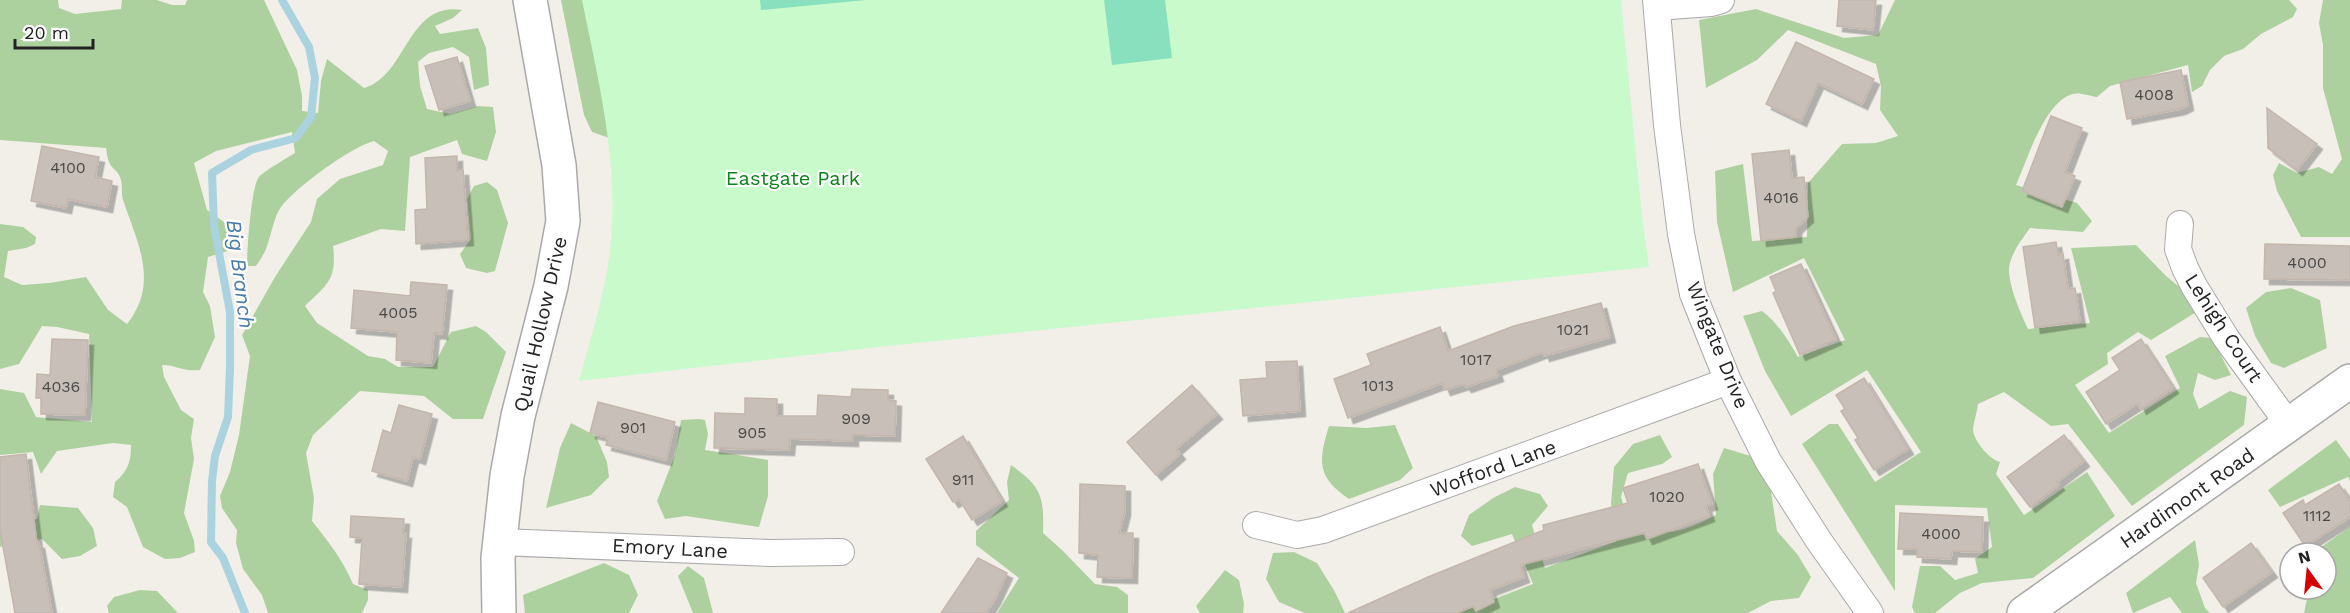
<svg xmlns="http://www.w3.org/2000/svg" width="2350" height="613" viewBox="0 0 2350 613" font-family="'Work Sans',sans-serif">
	<style>
		.forest { fill: #add19e }
		.park { fill: #c8facc }
		.pitch { fill: #88e0be }
		.lines { fill: none; stroke-linecap: round; stroke-linejoin: round }
		.stream { stroke: #aad3df; stroke-width: 8 }
		.building { fill: #c7bfb8; stroke: #c4b6ab; stroke-width: 1.5; filter: url(#shadow) }
		.minor-casing { stroke: #a9a9a9; stroke-width: 28 }
		.tertiary-casing { stroke: #a9a9a9; stroke-width: 36 }
		.minor { stroke: #fff; stroke-width: 26 }
		.tertiary { stroke: #fff; stroke-width: 33 }
		.labels { text-anchor: middle; stroke-width: 4.5; stroke-linejoin: round; paint-order: stroke }
		.number-label { font-size: 16px; fill: #4b4948 }
		.park-label { font-size: 20px; fill: #0c8416; stroke: #fff }
		.street-label { font-size: 20px; fill: #222; stroke: #fff }
		.water-label { font-size: 21px; font-style: italic; fill: #4a7aab; stroke: #fff }
	</style>
	<defs>
		<filter id="shadow"><feDropShadow dx="5.5" dy="5.5" stdDeviation="0" flood-color="#0004"/></filter>
	</defs>
	<rect width="100%" height="100%" fill="#f2efe9"/>
	<!-- forest -->
	<g class="forest">
		<path d="M0,0H58L59,8L75,14L121,9L122,0H157L172,5H185L187,0H264L297,70L302,96V111L318,113L321,81L327,59L364,88C407,76 407,1 462,10L453,18L435,26L440,34L478,28L486,48L489,85L474,90L469,57L453,47L429,53L418,62L420,86L427,109L450,114L478,106L493,107L496,132L487,161L462,154L457,140L410,157L405,231L381,229L333,246C337,279 328,284 305,306L317,323L368,356L385,359L398,367H433L451,332L476,326L486,332L506,352L483,419H453L424,396L360,391L313,435L306,453L314,498L312,521C328,541 343,560 353,584L368,590V600L362,613H268L262,595L243,569L236,543L237,530L222,508L220,496L230,472L239,435L250,356L242,335L275,277L311,222L317,199L340,179L383,165L388,151L374,141C351,147 296,187 281,207C273,219 272,233 267,246C265,253 260,260 256,266H247C247,251 251,186 259,177C264,171 287,158 295,153L292,132L216,151L194,163L207,210L224,222L231,239V250L208,257L203,292L210,306L215,337L200,370C183,372 177,365 162,365L164,377L181,410L194,419L191,438L194,459L184,513L194,541L195,552L180,558L165,559L143,547L127,507L113,497L115,482C128,471 131,462 131,445L113,443L57,451L41,474L33,452L0,455V389L24,393L36,417L92,422L89,334L57,327L42,326L19,364L0,369V224L23,227L36,237L35,244L26,248L8,251L4,277L22,285L49,283L86,277L108,310L127,324C160,283 137,242 123,200C121,193 123,184 120,177C118,171 111,168 109,162C107,158 107,153 106,148L0,140Z"/>
		<polygon points="561,0 665,0 615,140 592,132 584,115"/>
		<path d="M1895,0H2289L2297,9L2293,17L2261,34L2243,49L2224,56L2210,70L2202,86L2192,92L2188,65L2110,86L2097,97C2090,96 2080,92 2073,94C2045,101 2027,160 2016,185L2077,203L2092,221L2083,232L2030,228C2022,239 2009,256 2009,270C2009,287 2021,314 2028,329L2090,323L2071,248L2136,245L2166,276L2188,294L2198,311L2151,340L2138,332L2107,353L2108,364L2075,385L2109,433L2180,388L2165,356L2200,337L2212,338L2231,375L2215,380L2198,373L2193,394L2199,409L2230,391L2247,397L2244,425L2132,506L2068,424L2051,426L2004,392L1978,404C1977,412 1974,421 1973,429C1973,440 1989,459 2000,462L1996,474L2024,515L2087,472L2115,516L2033,578L1982,583L1960,593L1935,613H1915L1912,607L1920,566H1940L1955,580L1978,573L1975,559L1992,547L1987,508L1895,505V591L1802,444L1829,424H1838L1875,482L1921,452L1867,370L1791,416L1765,371L1743,316L1762,311C1778,323 1788,340 1798,357L1845,340L1804,258L1733,292L1717,222L1715,171L1743,164L1752,241L1807,237L1808,183L1842,144L1876,143L1898,136L1880,110L1881,86L1876,64L1788,30L1757,60L1706,88L1699,20L1756,9L1844,38L1878,35Z"/>
		<polygon points="2323,0 2350,0 2350,237 2301,237 2277,191 2273,175 2279,163 2297,173 2319,167 2332,174 2342,159 2323,88 2323,45 2319,23"/>
		<polygon points="487,182 497,190 508,223 495,271 487,273 466,268 460,254 471,239 467,199 474,186"/>
		<polygon points="2291,288 2320,300 2327,348 2284,368 2271,363 2255,336 2246,308 2266,292"/>
		<polygon points="699,419 705,420 708,434 705,450 768,460 768,496 759,527 686,516 665,519 657,501 675,455 681,420"/>
		<polygon points="571,423 596,436 607,462 609,477 591,495 546,508 560,448"/>
		<path d="M1395,425L1413,468L1400,480L1349,499C1317,477 1318,462 1329,426L1367,428Z"/>
		<path d="M1660,435L1672,457L1662,464L1628,473L1621,497L1631,530C1669,536 1683,532 1716,515L1713,474L1724,448L1754,457L1770,485L1777,531L1798,555L1811,577L1799,598L1771,601L1748,613H1458L1533,584L1512,534L1472,546L1461,536L1469,515L1493,498L1515,487L1540,494L1548,506L1532,525L1545,568L1617,541L1611,504L1614,467L1633,444Z"/>
		<polygon points="2336,440 2350,459 2350,481 2348,477 2280,507 2268,490"/>
		<path d="M1011,465C1042,487 1044,496 1043,533L1063,551L1095,584L1117,587L1128,595V613H997L1019,578L976,545V531L1009,500L1007,482Z"/>
		<polygon points="40,505 78,508 93,528 97,546 80,556 62,559 42,539 0,547 0,527 37,519"/>
		<polygon points="2350,527 2350,613 2304,613 2309,589 2326,589 2326,553 2298,553 2298,551 2317,550"/>
		<polygon points="2195,540 2199,565 2196,583 2205,608 2210,613 2182,613 2170,597 2133,613 2126,593"/>
		<polygon points="1294,552 1317,563 1335,592 1345,613 1305,613 1279,602 1266,579 1273,553"/>
		<polygon points="604,563 629,575 638,595 629,613 525,613 523,595"/>
		<polygon points="688,566 704,578 713,613 693,613 678,576"/>
		<polygon points="1225,570 1239,580 1244,604 1243,613 1200,613 1196,606"/>
		<polygon points="140,590 157,591 178,613 109,613 107,606 114,597"/>
	</g>
	<!-- park -->
	<path class="park" d="M582,0H1621L1642,216L1649,267L878,347L579,381C591,337 608,284 611,239C618,158 598,79 582,0Z"/>
	<!-- pitch -->
	<g class="pitch">
		<polygon points="760,0 866,0 761,10"/>
		<polygon points="1104,0 1165,0 1172,58 1112,65"/>
	</g>
	<g class="lines">
		<!-- stream -->
		<polyline class="stream" points="245,613 223,558 211,542 212,481 215,456 228,417 230,368 230,312 214,226 212,173 251,150 296,138 311,117 315,78 309,47 282,0"/>
	</g>
	<!-- building -->
	<g class="building">
		<polygon points="1839,0 1876,0 1873,30 1837,26"/>
		<polygon points="1796,42 1874,79 1862,104 1818,83 1801,121 1766,104"/>
		<polygon points="457,57 470,101 439,110 425,66"/>
		<polygon points="2181,70 2188,105 2180,109 2127,119 2120,82"/>
		<polygon points="2267,108 2317,144 2297,170 2268,148"/>
		<polygon points="2051,116 2082,128 2065,172 2075,176 2062,207 2022,191"/>
		<polygon points="42,146 99,157 95,177 112,181 107,207 68,199 66,208 31,201"/>
		<polygon points="1789,150 1792,178 1804,177 1808,217 1796,228 1796,237 1761,241 1752,154"/>
		<polygon points="457,156 457,170 463,170 468,240 416,244 415,210 427,209 425,158"/>
		<polygon points="2056,242 2058,255 2063,254 2068,289 2075,288 2080,321 2035,328 2023,247"/>
		<polygon points="2265,244 2350,246 2350,280 2264,279"/>
		<polygon points="1801,264 1836,339 1800,355 1773,293 1776,291 1770,277"/>
		<polygon points="411,282 447,285 442,334 434,333 431,363 396,360 397,332 351,328 354,290 410,296"/>
		<polygon points="1601,303 1610,337 1544,356 1543,352 1496,370 1498,376 1466,387 1464,384 1445,390 1442,383 1348,418 1334,379 1371,365 1367,354 1440,327 1448,351 1514,326"/>
		<polygon points="52,339 88,340 85,415 41,414 41,398 36,398 37,374 50,375"/>
		<polygon points="2141,339 2173,388 2141,409 2138,403 2106,424 2086,392 2120,370 2112,358"/>
		<polygon points="1297,361 1300,411 1243,416 1240,380 1267,378 1266,362"/>
		<polygon points="1864,378 1908,449 1874,470 1855,440 1858,438 1841,411 1845,409 1836,395"/>
		<polygon points="1192,385 1217,414 1176,449 1180,454 1156,475 1127,442"/>
		<polygon points="852,389 888,390 888,400 896,401 895,436 853,435 853,441 790,439 789,450 714,448 715,413 745,414 745,398 777,399 777,416 817,416 818,395 851,397"/>
		<polygon points="598,402 675,422 666,460 606,445 608,437 590,433"/>
		<polygon points="399,405 432,414 420,459 413,457 407,481 372,471 383,430 391,433"/>
		<polygon points="2064,435 2084,461 2057,482 2059,485 2030,507 2007,477"/>
		<polygon points="963,436 1002,501 972,520 959,499 953,502 926,459"/>
		<polygon points="26,454 37,544 39,543 52,613 15,613 0,530 0,457"/>
		<polygon points="1698,464 1712,504 1706,506 1709,516 1647,539 1644,533 1520,565 1524,577 1490,590 1494,602 1476,611 1473,606 1457,613 1348,613 1428,577 1544,530 1543,525 1628,503 1623,488"/>
		<polygon points="1080,484 1125,486 1125,511 1119,533 1133,533 1132,578 1097,577 1098,555 1079,553"/>
		<polygon points="2339,484 2350,501 2350,517 2305,546 2283,513 2303,500 2305,505"/>
		<polygon points="1900,513 1983,517 1982,552 1952,551 1951,559 1917,557 1917,549 1898,549"/>
		<polygon points="351,516 404,519 403,533 406,533 402,587 359,584 362,538 350,537"/>
		<polygon points="2251,543 2272,572 2223,607 2203,578"/>
		<polygon points="978,558 1007,573 995,599 986,613 941,613"/>
	</g>
	<g class="lines">
		<defs>
			<g id="minor">
				<polyline points="1656,0 1667,125 1681,234 1693,294 1728,381 1768,461 1819,541 1870,613"/>
				<polyline points="1657,7 1711,3 1721,0"/>
				<polyline points="2180,224 2178,249 2185,268 2194,286 2226,338 2289,425"/>
				<polyline points="1256,525 1297,535 1323,530 1728,381"/>
				<polyline points="499,542 771,553 841,552"/>
			</g>
			<g id="tertiary">
				<polyline points="499,613 498,558 507,476 518,416 551,286 563,221 559,165 530,0"/>
				<polyline points="2024,613 2350,381"/>
			</g>
		</defs>
		<!-- minor casing -->
		<use href="#minor" class="minor-casing"/>
		<!-- tertiary casing -->
		<use href="#tertiary" class="tertiary-casing"/>
		<!-- minor -->
		<use href="#minor" class="minor"/>
		<!-- tertiary -->
		<use href="#tertiary" class="tertiary"/>
	</g>
	<g class="labels">
		<!-- number labels -->
		<g class="number-label">
			<text x="2154" y="100">4008</text>
			<text x="68" y="173">4100</text>
			<text x="1781" y="203">4016</text>
			<text x="2307" y="268">4000</text>
			<text x="398" y="318">4005</text>
			<text x="1573" y="335">1021</text>
			<text x="1476" y="365">1017</text>
			<text x="1378" y="391">1013</text>
			<text x="61" y="392">4036</text>
			<text x="856" y="424">909</text>
			<text x="633" y="433">901</text>
			<text x="752" y="438">905</text>
			<text x="963" y="485">911</text>
			<text x="1667" y="502">1020</text>
			<text x="2317" y="521">1112</text>
			<text x="1941" y="539">4000</text>
		</g>
		<!-- park labels -->
		<g class="park-label">
			<text x="793" y="185">Eastgate Park</text>
		</g>
		<!-- street labels -->
		<g class="street-label">
			<text transform="translate(540 324) rotate(-77)" y="7">Quail Hollow Drive</text>
			<text transform="translate(2224 328) rotate(57)" y="7">Lehigh Court</text>
			<text transform="translate(1718 345) rotate(68)" y="7">Wingate Drive</text>
			<text transform="translate(1493 468) rotate(-20)" y="7">Wofford Lane</text>
			<text transform="translate(2187 498) rotate(-35)" y="7">Hardimont Road</text>
			<text transform="translate(670 548) rotate(3)" y="7">Emory Lane</text>
		</g>
		<!-- water labels -->
		<g class="water-label">
			<text transform="translate(240 274) rotate(83)" y="7">Big Branch</text>
		</g>
	</g>
	<!-- north arrow -->
	<g transform="translate(2308 571) rotate(345)"><circle r="28" fill="#ffffff" stroke="#a7a7a7" stroke-width="1.5"/>
	<path d="M0-4.5L10 22L0 15L-10 22Z" fill="#d40000"/>
	<text y="-9" font-size="16" font-weight="bold" text-anchor="middle" fill="#222222">N</text>
	</g>
	<!-- scale -->
	<path d="M15 39v9h78v-9" fill="none" stroke="#222222" stroke-width="3"/>
	<text x="24" y="39" font-size="18" fill="#222222" stroke="#ffffff" stroke-width="4.5" paint-order="stroke">20 m</text>
</svg>
